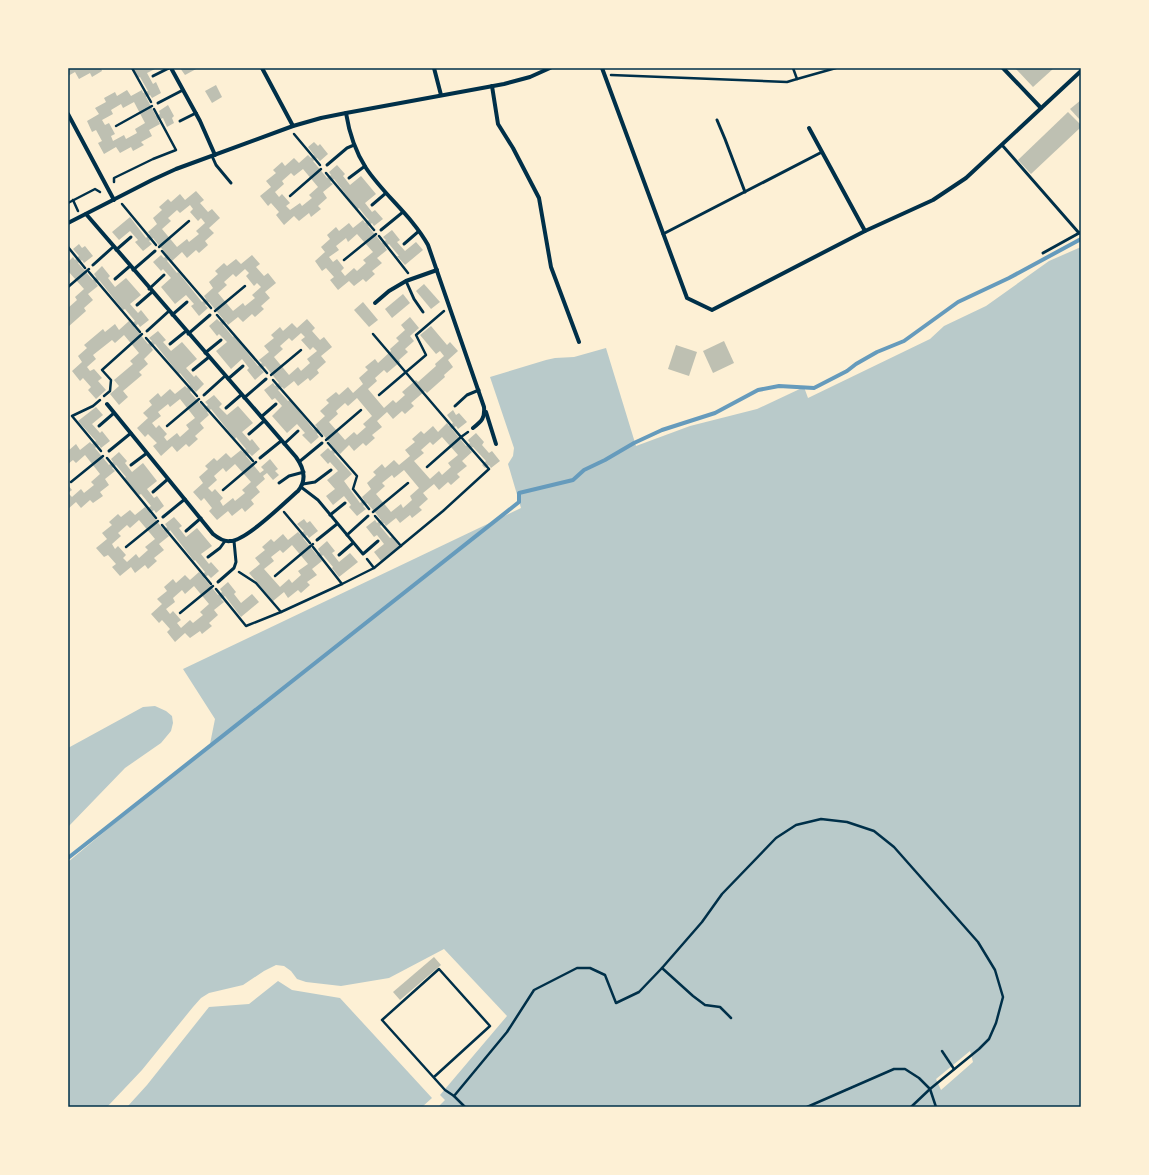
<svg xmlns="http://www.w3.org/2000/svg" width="1149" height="1175" viewBox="0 0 1149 1175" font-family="Karla,sans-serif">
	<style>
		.green { fill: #b9caca; fill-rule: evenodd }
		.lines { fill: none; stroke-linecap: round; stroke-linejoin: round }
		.stream { stroke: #669bbc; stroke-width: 4 }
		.building { fill: #bec0b2; fill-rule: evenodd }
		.path { stroke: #003049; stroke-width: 2.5 }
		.service { stroke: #003049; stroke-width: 3 }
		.minor { stroke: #003049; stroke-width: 4 }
		.neatline { fill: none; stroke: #003049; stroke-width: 1.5 }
	</style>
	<rect width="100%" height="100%" fill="#fdf0d5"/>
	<!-- green -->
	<g class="green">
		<path d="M1081,247V1107H438L445,1100L440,1095L507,1016L444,949L389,978L341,986L306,982L297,979L291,971L284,966L276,965L264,971L243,985L209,993L201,998L193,1007L142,1070L107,1107H68V862L210,744L215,719L183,669L521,508L508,464L513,456L514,448L490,377L546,360L555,358L574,357L606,348L636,446L690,426L757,409L804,387L808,398L930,339L944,326L986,306L1049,261ZM970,1051L973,1062L941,1090L936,1079Z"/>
		<polygon points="155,706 166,711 172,716 173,723 171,731 161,743 125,768 68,827 68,748 143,707"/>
		<polygon points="278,981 292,990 340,998 432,1098 422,1107 127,1107 147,1085 209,1007 249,1004"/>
	</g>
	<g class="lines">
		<!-- stream -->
		<polyline class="stream" points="68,858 519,502 519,493 573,480 584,470 605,460 634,443 662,430 715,413 758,390 779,386 814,388 847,371 856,364 877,352 904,341 958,302 1009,278 1081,239"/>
	</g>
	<!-- building -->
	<g class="building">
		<polygon points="68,68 101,68 102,71 92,77 90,73 79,79 75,72 68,76"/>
		<path d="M133,68H157L147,73L153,84L156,82L161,93L152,98L150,95L146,97L156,116L160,114L159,111L168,105L174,116L172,118L174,123L167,127L163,118L158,120L160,124L149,130L152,136L141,142L144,145L133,151L131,147L120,153L116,147L104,154L98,143L102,141L96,130L92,132L87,121L99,114L95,108L106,102L104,98L115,92L117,96L127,90L131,96L142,90L143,93L148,91L140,77L138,78ZM134,102L145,123L135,129L137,133L126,139L124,135L113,141L111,136L115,134L109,123L105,125L102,120L113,114L111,110L121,104L123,108Z"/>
		<polygon points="180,68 198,68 185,75"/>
		<polygon points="1015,68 1054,68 1033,87"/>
		<polygon points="216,85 222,97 212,103 205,91"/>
		<polygon points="1081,100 1081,121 1070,109"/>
		<polygon points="1068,112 1081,125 1081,127 1031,174 1018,160"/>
		<path d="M314,142L318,146L320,144L328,154L320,161L317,158L313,161L327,178L331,175L329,172L337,165L345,174L343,176L350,185L361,176L376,194L365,203L372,212L375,210L383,219L374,226L372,223L368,226L382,243L386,240L383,237L392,230L400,240L397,242L405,251L416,242L423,250L405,265L397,256H399L389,244L385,247L387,250L377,258L382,263L372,271L375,274L366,282L363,279L354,286L349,281L338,290L330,280L334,277L326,268L322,271L315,261L325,252L321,247L330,239L327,235L336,227L339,231L349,223L353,228L363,220L365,223L369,220L366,217L359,208L357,209L334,179L330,182L333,184L323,192L327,198L318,206L321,209L311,217L309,213L299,221L294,216L284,225L276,215L279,212L271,203L268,206L260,196L271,187L266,181L276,173L273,170L282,162L285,166L294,158L299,163L308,155L311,158L314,155L308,147ZM303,169L318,187L309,195L312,198L302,206L300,203L290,210L286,206L290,203L282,194L279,197L275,192L284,184L282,181L291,173L294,176ZM357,234L373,252L363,260L366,263L357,271L354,268L345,276L341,271L344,268L337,259L333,262L329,257L339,250L336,246L346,238L348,242Z"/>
		<path d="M196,191L204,200L200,203L208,212L212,209L220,218L209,228L214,233L205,241L208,245L199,253L196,250L187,258L182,252L172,261L170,258L167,261L177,273L178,272L202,302L206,299L204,296L213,288L209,282L218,274L215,271L224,263L227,266L236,259L241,264L252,255L260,264L256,267L264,276L268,273L276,283L265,292L270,298L261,306L264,309L255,317L252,314L243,322L238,317L228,325L226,322L223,325L233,337L234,336L258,366L262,363L259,360L269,352L264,346L274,338L271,335L280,327L283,331L292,323L297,328L307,319L315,328L312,331L320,340L324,337L332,347L321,356L326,362L317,370L319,373L310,381L308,378L298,386L294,381L284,389L282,387L278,390L288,401L290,400L314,430L317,427L315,425L325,416L320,411L329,403L326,400L336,392L339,395L348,387L353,393L363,384L359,378L368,370L365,367L375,359L378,363L391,351L390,349L399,341L396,338L405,330L401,325L410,317L419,328L410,336L414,341L405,349L408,352L399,360L400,362L387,373L384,370L375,378L377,381L368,389L384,408L393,400L396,403L405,395L402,392L416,380L418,382L436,366L435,364L444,356L440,351L436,354L420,335L431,326L447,345L450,342L458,351L448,360L453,367L444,375L445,377L427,393L425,391L411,403L414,406L405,414L402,411L393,419L387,412L377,421L382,427L372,435L375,438L366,446L363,443L354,451L349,445L340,454L337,451L334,454L352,474L344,481L360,503L364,500L362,497L371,489L367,483L376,475L373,472L382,464L385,468L394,460L399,465L410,456L405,450L415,442L412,439L421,431L424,434L433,426L438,432L447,423L449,426L453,423L447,415L453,410L456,415L459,413L467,422L458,429L456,426L452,429L466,446L470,443L468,440L476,433L484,442L482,445L489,453L492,451L500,461L491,468L489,465L485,468L482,465L486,461L473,447L471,448L470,450L472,452L462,461L467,466L457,474L460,477L451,485L448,482L439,490L434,484L423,493L428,499L419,507L422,510L412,518L410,515L400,523L396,518L386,526L384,523L380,526L390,538L392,537L399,546L381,561L374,552L384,544L377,535L374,537L366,527L375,520L377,523L381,520L374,511L367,503L363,506L366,509L357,516L349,507L351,505L344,496L333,505L326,496L335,489L327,480L338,471L330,462L328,464L320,455L328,448L331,451L334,448L320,431L317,434L319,437L311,444L302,435L305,433L297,424L287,433L272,416L282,406L275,398L272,400L264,390L273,383L275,386L279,383L265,366L261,369L264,372L255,380L247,370L249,368L242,359L231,369L216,351L227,342L219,334L217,336L209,326L217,319L220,322L223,319L209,302L205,305L208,308L199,316L191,306L194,304L186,295L175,304L161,287L171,278L163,269L161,271L153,262L161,255L164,258L167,255L153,238L149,241L152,244L143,251L135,242L138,240L130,231L119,240L112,232L130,217L146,238L150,234L148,232L157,224L153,218L162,210L159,207L168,199L171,202L180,194L185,200ZM190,205L193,209L190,212L198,221L201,218L205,223L196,231L199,234L189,242L187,239L177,247L162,229L171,221L168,218L177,210L180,213ZM245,269L249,273L246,276L254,286L257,283L261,287L252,295L255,298L245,306L243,303L233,311L218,293L227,285L224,282L233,274L236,277ZM301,333L305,337L301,340L310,350L313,347L317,351L307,359L310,363L301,371L298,367L289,375L274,357L283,349L280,346L289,338L292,341ZM357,398L372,416L363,424L366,427L357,435L354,432L345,440L329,422L338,414L336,411L345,403L348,406ZM442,437L458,455L448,463L451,467L442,475L439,471L430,479L414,461L424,453L421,450L430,442L433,445ZM404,470L419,488L410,496L412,500L403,508L401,504L391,512L376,494L385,486L382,483L392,475L394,478Z"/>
		<path d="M79,244L82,248L85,246L93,256L84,263L82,260L78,263L93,280L96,277L94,274L102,266L110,276L108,278L115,287L126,278L141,295L130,304L138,313L141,310L149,320L140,327L138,324L134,327L148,344L152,341L149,338L158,331L166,340L163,342L171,351L182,342L197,359L186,368L194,377L196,375L204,384L196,392L193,389L190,392L204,408L208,405L205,402L214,395L222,404L219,407L227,415L238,406L253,423L242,432L250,441L252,439L260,449L252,456L249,453L246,456L260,473L264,470L261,467L270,459L278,469L275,471L279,475L273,480L267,473L263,476L265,479L256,487L260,492L251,500L254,504L245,512L242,508L232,516L228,511L217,520L209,511L212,508L204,498L201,501L193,492L203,483L199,477L208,469L205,466L214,458L217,461L226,453L231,458L241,450L243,452L246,449L236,437L235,439L211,409L207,412L209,415L200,423L204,428L195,436L198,439L189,447L186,444L177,452L172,446L161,456L153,446L157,443L148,434L145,437L137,428L148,418L143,413L152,405L149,401L158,393L161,397L170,389L175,394L185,386L187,388L190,385L180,373L179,374L155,344L151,347L153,350L144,359L148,364L139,372L142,375L123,391L128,397L119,405L110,394L119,386L114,380L133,364L130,361L139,353L124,335L115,343L112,340L93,355L96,359L87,367L90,371L94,369L102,378L98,381L106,390L96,399L88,390L91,387L83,378L80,381L72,371L82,362L78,356L87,348L84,345L103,329L105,332L115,324L119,330L129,321L131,324L135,321L125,309L123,310L99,280L96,283L98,286L88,294L93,300L84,308L86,311L68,327V308L77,300L75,297L84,289L68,271V262L73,257L75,260L79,256L73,249ZM180,399L195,418L186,425L189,429L180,437L177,433L167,441L164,437L167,434L159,425L156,428L152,423L161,416L158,412L168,404L170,407ZM235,464L251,482L242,490L245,493L235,501L233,498L223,506L220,501L223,498L215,489L212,492L208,488L217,480L214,476L223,468L226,472Z"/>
		<polygon points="424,284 440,302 431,309 416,291"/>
		<polygon points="403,294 410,303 392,318 385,309"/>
		<polygon points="363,302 378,320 369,327 354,310"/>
		<polygon points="724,341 734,363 713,373 703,351"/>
		<polygon points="676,345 697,352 689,376 668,369"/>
		<path d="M96,407L103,415L92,424L100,433L102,431L110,441L101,448L99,445L95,448L109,465L113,462L111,459L119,452L127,461L125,463L132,472L143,463L157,481L147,489L154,498L157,496L164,506L156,513L154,510L150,513L164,530L167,527L165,524L174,517L182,526L179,528L186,537L197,528L212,546L201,554L209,564L211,562L219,571L211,578L208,575L204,578L218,595L222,592L220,589L228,582L236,592L234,594L241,603L252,594L259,602L241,617L225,596L221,599L224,602L214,610L218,615L209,623L212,626L202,634L200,631L190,638L185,633L175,642L167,632L170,629L162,620L159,623L151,614L162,604L157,599L167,591L164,587L173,579L176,583L185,575L190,580L199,572L202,575L205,572L195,560L194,561L170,530L167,534L169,536L159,544L164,550L154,558L157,561L148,569L145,565L135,573L131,567L120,576L112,567L116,564L108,555L104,557L96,548L107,539L102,533L112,525L109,522L118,514L121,517L130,510L135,515L145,507L147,509L151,506L141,494L139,495L132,487L125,478L126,477L116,465L112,468L115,471L105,479L109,485L100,492L103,496L93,503L90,500L81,508L76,502L68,509V485L72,490L68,493L72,497L81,489L84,493L94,485L91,482L100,474L85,455L76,463L73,460L68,464V451L76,444L80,450L90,442L92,444L96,441L78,421ZM139,520L155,539L145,547L148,550L139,558L136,554L127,562L123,558L126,555L118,546L115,549L112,544L121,536L118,533L127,525L130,528ZM194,586L209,604L200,612L203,615L193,623L190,620L181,628L177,623L181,620L173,611L170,614L166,609L175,602L173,598L182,590L185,594Z"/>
		<path d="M304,519L307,523L310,521L318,531L309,538L307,535L303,538L317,555L320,552L318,549L327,541L335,551L332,553L339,562L350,553L358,562L339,577L332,568L333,567L323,555L320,558L322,561L312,569L317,575L307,582L310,585L301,593L298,590L288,598L284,592L273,601L249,573L260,564L255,558L265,550L262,547L271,539L274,542L283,534L288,540L298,532L300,534L304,531L297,524ZM292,545L308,564L298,571L301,575L292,583L289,579L280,587L264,569L274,561L271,557L280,550L283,553Z"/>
		<polygon points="434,957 441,965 400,1000 393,992"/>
	</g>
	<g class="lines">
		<!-- path -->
		<g class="path">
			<polyline points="132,68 151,102"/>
			<polyline points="611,75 787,82 797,79 793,68"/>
			<polyline points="797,79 836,68"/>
			<polyline points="116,126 152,106"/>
			<polyline points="294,134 320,165"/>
			<polyline points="326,173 374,230"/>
			<polyline points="114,182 114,178 153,159 176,150 154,109"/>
			<polyline points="290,196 321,169"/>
			<polyline points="73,200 78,211"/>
			<polyline points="68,203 95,189 100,192"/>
			<polyline points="122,204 156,245"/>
			<polyline points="379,236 408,273"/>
			<polyline points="68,247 85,268"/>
			<polyline points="159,247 189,221"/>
			<polyline points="162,251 211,308"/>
			<polyline points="344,260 376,234"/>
			<polyline points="89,272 140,332"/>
			<polyline points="68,287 89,269"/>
			<polyline points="215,311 245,286"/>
			<polyline points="217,315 267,373"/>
			<polyline points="373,334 461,437 468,432"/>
			<polyline points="146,338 197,396"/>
			<polyline points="271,375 301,350"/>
			<polyline points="273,380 322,436"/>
			<polyline points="379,395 426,355 416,335 444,311"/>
			<polyline points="104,396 110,391 111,380 102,370 142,334"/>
			<polyline points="100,400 93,406 72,416 101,451"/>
			<polyline points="201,402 253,461"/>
			<polyline points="167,426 199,399"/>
			<polyline points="326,440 361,410"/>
			<polyline points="328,443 357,476 353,489 369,509"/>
			<polyline points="107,458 156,518"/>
			<polyline points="71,482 103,456"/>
			<polyline points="223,490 256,462"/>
			<polyline points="284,512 310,543"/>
			<polyline points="373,512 408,483"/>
			<polyline points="375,516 401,546"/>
			<polyline points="162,525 211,584"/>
			<polyline points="126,547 158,521"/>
			<polyline points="374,568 443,511 489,469 461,437 427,467"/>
			<polyline points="275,576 313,544"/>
			<polyline points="342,584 374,568 367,559"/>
			<polyline points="216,589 246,626 281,612 256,583 239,572"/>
			<polyline points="281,612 342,584 313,547"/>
			<polyline points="180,613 213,586"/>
			<polyline points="662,968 693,996 705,1005 720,1007 731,1018"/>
			<polyline points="942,1051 954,1069"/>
			<polyline points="434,1077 490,1026 439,969 382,1020 445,1090 454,1096"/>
			<polyline points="465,1107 454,1096 507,1032 534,990 577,968 590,968 605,975 616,1003 639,992 662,968 702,922 722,894 776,838 796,825 821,819 847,822 874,831 894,847 978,942 995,970 1003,997 996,1023 989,1039 979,1049 930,1089 911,1107"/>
			<polyline points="807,1107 894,1069 905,1069 919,1078 930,1089 936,1107"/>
		</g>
		<!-- service -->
		<g class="service">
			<polyline points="153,76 169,68"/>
			<polyline points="158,103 183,90"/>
			<polyline points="717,120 725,139 745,192"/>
			<polyline points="180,121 196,113"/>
			<polyline points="1002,145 1079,233"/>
			<polyline points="212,156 216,165 231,183"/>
			<polyline points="327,165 347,148 354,145"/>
			<polyline points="349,178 365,166"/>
			<polyline points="372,205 386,193"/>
			<polyline points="381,230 403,212"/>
			<polyline points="663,234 822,152"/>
			<polyline points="404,244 419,231"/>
			<polyline points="116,250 131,237"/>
			<polyline points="1043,253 1081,232"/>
			<polyline points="93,265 113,247"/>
			<polyline points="133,270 155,251"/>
			<polyline points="115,279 130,266"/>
			<polyline points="406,281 414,299 423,312"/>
			<polyline points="149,289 164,275"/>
			<polyline points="137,305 152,292"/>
			<polyline points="172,315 187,302"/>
			<polyline points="147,331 169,311"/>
			<polyline points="188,334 210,315"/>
			<polyline points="170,344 186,331"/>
			<polyline points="205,353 221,340"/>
			<polyline points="193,370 209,357"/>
			<polyline points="228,379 243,366"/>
			<polyline points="204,395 225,376"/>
			<polyline points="244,398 266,379"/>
			<polyline points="455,406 467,395 479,390"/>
			<polyline points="226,408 241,395"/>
			<polyline points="261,417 276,404"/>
			<polyline points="99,426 114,413"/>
			<polyline points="249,434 264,421"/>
			<polyline points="284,444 298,431"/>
			<polyline points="109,451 131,433"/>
			<polyline points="260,458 281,441"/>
			<polyline points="299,462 322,443"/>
			<polyline points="131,465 147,453"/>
			<polyline points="279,483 289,476 304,472"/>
			<polyline points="303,484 315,482 331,470"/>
			<polyline points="301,487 318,500 363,554 378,541"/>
			<polyline points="153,492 168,479"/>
			<polyline points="330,515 345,503"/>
			<polyline points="163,517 185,499"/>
			<polyline points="186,531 201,518"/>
			<polyline points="347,535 368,516"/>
			<polyline points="317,540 337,524"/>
			<polyline points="339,555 353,543"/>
			<polyline points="208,557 220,548 225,541"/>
			<polyline points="218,582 234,568 236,562 234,541"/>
		</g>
		<!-- minor -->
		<g class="minor">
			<polyline points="171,68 200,121 215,155"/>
			<polyline points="262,68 293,126"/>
			<polyline points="434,68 441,95"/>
			<polyline points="602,68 687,298 712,310 865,231 933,200 966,178 1081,71"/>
			<polyline points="1003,68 1041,108"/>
			<polyline points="492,86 498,124 513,148 539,198 551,267 579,342"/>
			<path d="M346,113C349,132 355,151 366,168C384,195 412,216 428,245L484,407C485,418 482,421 473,428"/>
			<polyline points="68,114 114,200"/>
			<polyline points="809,128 865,231"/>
			<path d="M86,214L296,457C304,468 307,480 298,491C285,502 246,541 230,541C224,542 218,538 213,534L107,404"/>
			<polyline points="68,223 152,180 176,169 293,126 321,118 346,113 504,84 530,77 550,68"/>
			<polyline points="375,303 389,291 406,281 437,270"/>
			<polyline points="486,412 496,444"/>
		</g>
	</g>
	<!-- border -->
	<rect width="1149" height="1175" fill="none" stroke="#fdf0d5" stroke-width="138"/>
	<rect x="69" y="69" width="1011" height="1037" class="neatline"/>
</svg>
